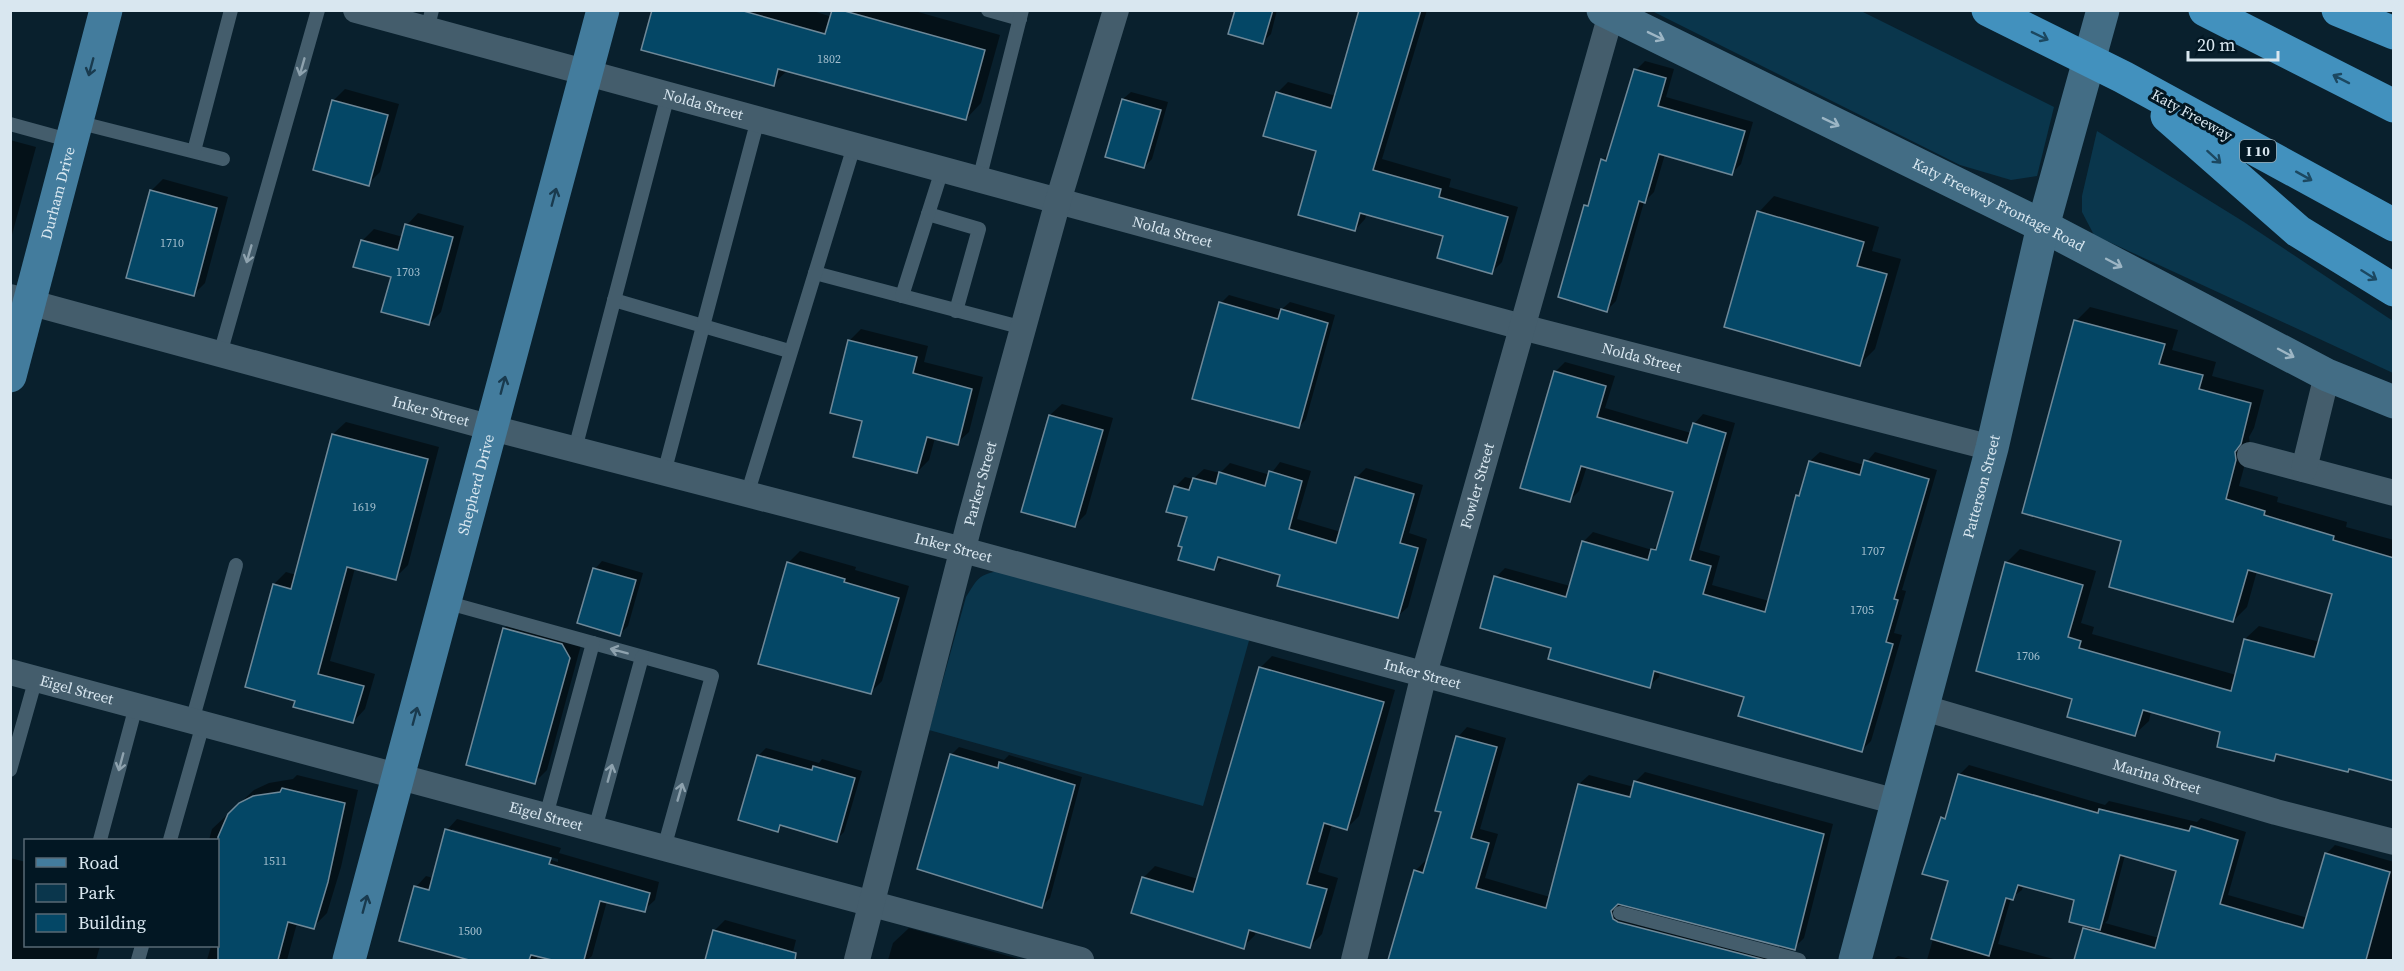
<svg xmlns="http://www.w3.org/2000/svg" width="2404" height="971" viewBox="0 0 2404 971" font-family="'Source Serif 4',serif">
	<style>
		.green { fill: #0a364c }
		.shadow { fill: #0007; fill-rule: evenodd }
		.building { fill: #044766; stroke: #6e8898; stroke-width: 1.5 }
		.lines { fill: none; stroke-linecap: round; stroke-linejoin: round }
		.lane { stroke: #445d6c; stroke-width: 14 }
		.street { stroke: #445d6c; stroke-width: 26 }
		.secondary { stroke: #436d85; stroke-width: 33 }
		.primary { stroke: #437c9d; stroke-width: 33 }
		.highway { stroke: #4291be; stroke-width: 33 }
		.oneway { stroke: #9db6c5 }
		.oneway2 { stroke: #1c4861 }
		.oneway3 { stroke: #193a4e }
		.oneway4 { stroke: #8ea2ae }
		.labels { text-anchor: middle; stroke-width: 6; stroke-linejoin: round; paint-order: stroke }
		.number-label { font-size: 12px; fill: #a4bfce }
		.shield { fill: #021723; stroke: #98a9b2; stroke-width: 1.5 }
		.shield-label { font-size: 14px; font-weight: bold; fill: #d9e7f0 }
		.street-label { font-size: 15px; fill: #d9e7f0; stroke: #021723 }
	</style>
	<rect width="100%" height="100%" fill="#09202d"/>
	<!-- green -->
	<g class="green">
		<polygon points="1652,11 1861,11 2054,107 2037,176 2011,180 1960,165"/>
		<polygon points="2097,131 2244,222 2393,321 2393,373 2094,235 2082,212 2082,196"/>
		<path d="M1000,571L1250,637L1203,806L929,730L966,597C977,580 978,574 1000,571Z"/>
	</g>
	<!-- shadow -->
	<g class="shadow">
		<polygon points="654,10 810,10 832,17 833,10 911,10 1000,35 981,103 966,119 788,70 773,84"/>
		<polygon points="1236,10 1277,10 1271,34 1263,42"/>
		<polygon points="1360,10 1427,10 1382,159 1451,179 1449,187 1518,207 1502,262 1491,273 1445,235 1367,213 1365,219 1355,230 1318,150 1277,93 1288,82 1336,96"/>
		<polygon points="1645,61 1674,69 1666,97 1753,122 1741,164 1732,173 1665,154 1654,192 1644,202 1616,301 1607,310 1586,206 1591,201 1603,160 1610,152 1636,70"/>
		<polygon points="345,89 399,104 380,172 368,184 333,101"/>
		<polygon points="1131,92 1168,102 1152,159 1144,167 1123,99"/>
		<polygon points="10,140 36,147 10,242"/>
		<polygon points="163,179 228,197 205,283 193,295 151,191"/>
		<polygon points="1774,196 1879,227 1872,251 1901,259 1875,349 1860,364 1759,212"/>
		<polygon points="418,213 464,226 441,312 429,324 362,241 374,229 403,237 407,225"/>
		<polygon points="1229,295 1281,310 1290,302 1335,315 1306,419 1299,427 1221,303"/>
		<polygon points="2090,307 2178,330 2172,350 2216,362 2212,376 2264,390 2254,428 2249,437 2250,445 2239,486 2278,497 2277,502 2347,522 2346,527 2394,540 2394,780 2350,768 2279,754 2274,759 2222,731 2151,711 2149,721 2135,734 2074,698 2006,563 2020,549 2096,571 2081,623 2094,627 2092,634 2236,675 2245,639 2259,626 2320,642 2334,593 2257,571 2247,607 2233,621 2123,540 2076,321"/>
		<polygon points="861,329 928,346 924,362 983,377 969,432 957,443 935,438 929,460 917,472 863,420 832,412 850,340"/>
		<polygon points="1565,362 1615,376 1605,408 1691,433 1694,424 1703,414 1735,423 1699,550 1720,556 1712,585 1769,601 1798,496 1801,492 1810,461 1820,452 1864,465 1875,452 1937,470 1902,590 1906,591 1894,633 1902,635 1871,741 1862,750 1746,696 1660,671 1659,677 1649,686 1553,647 1496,577 1505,568 1570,586 1583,542 1593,532 1652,550 1660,542 1675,491 1587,466 1579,491 1570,500 1555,372"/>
		<polygon points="1062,404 1113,418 1086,514 1074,526 1050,415"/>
		<polygon points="346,422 439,447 408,565 395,578 355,568 330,661 375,674 365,709 353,722 296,700 274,584 286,572 296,575 333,434"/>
		<polygon points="1280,462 1311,471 1297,519 1341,532 1356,478 1366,468 1423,485 1409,533 1427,539 1408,607 1398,616 1282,574 1224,557 1213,569 1175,487 1185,477 1193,479 1204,469 1220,473 1230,463 1270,475"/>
		<polygon points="800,551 856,567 855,570 909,586 882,681 870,693 788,563"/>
		<polygon points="602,561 643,573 628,626 620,634 595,569"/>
		<polygon points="517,616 581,645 547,770 535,782 468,764 505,628"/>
		<polygon points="1272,656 1395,690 1359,816 1347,828 1332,824 1318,872 1338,878 1322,934 1310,946 1256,931 1255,935 1243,947 1143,878 1155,866 1198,879 1260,668"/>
		<polygon points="1467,727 1506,738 1480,829 1498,834 1485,878 1550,897 1579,784 1589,775 1634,787 1636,781 1645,772 1833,824 1804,938 1794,948 1621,903 1621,906 1627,913 1798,960 1389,960 1415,871 1425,861 1428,862 1443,811 1458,737"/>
		<polygon points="959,747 1004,760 1009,755 1082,777 1050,898 1042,906 951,755"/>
		<polygon points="766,748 819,763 822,759 862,771 844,832 836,840 783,825 778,830 740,819 759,755"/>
		<path d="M1969,765L2105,805L2109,801L2197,822L2201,818L2246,832L2228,895L2308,918L2326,854L2335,845L2394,862V960H2075L2085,928L2088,925L2076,899L2023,885L2022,890L2011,898L1998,944L2057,960H1927L1950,880L1943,818L1949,812L1960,774ZM2125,855L2178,870L2159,938L2105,923L2108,920Z"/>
		<polygon points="297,775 358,790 341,867 327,913 313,927 297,923 287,960 207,960 211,946 218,946 218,920 223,897 218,895 218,840 209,840 212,829 254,790 269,783 293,779"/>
		<path d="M457,819L561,848L559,853L659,882L655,900L644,910L607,901L592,956L587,960H558L538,955L536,960H475L401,940L416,887L426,876L433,878L447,830ZM452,829L558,859V862L452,832Z"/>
		<polygon points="10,858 26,862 26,946 100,946 96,960 10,960"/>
		<polygon points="725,920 796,940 791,960 706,960 714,931"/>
		<polygon points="909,928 1022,960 888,960 893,943"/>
		<polygon points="1898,956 1915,960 1893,960"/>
	</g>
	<!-- building -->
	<g class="building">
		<polygon points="652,10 740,10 825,34 832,10 841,10 985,50 966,120 778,69 774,86 641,50"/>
		<polygon points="1235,10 1273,10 1263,44 1228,34"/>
		<polygon points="1359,10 1421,10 1373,170 1441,189 1439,197 1508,217 1492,274 1437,258 1443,236 1360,213 1355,231 1298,215 1316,151 1263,136 1276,92 1331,108"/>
		<polygon points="1634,69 1666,78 1658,106 1745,131 1732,175 1659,154 1645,203 1639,201 1607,312 1558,297 1584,205 1588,206 1601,159 1606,161"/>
		<polygon points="1122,99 1161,110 1144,168 1105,157"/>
		<polygon points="332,100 388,115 369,186 313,170"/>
		<polygon points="150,190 217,208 194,296 126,278"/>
		<polygon points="1757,211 1864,242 1857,266 1887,274 1860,366 1724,327"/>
		<polygon points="405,224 453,237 429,325 381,312 391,277 353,267 361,240 398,250"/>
		<polygon points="1219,302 1278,319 1281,309 1328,323 1299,428 1192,399"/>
		<polygon points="2074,320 2165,344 2159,364 2203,375 2199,389 2251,403 2241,444 2235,452 2236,460 2226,499 2265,511 2264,515 2334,536 2333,540 2394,558 2394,781 2349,769 2348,772 2276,754 2274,761 2217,747 2220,732 2143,710 2135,736 2067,717 2072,699 1976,671 2005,562 2083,585 2068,637 2081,641 2079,648 2231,691 2244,639 2314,657 2332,594 2248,570 2233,622 2109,587 2121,541 2022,513"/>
		<polygon points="848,340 917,357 913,373 972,389 958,445 927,437 917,473 853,457 862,421 830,413"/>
		<polygon points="1554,371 1606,386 1597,417 1687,443 1693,423 1726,433 1690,560 1711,566 1703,594 1765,612 1796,495 1799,496 1809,461 1860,475 1864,460 1929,479 1894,599 1898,600 1886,642 1893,644 1862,752 1738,716 1744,697 1654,671 1650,688 1548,659 1551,648 1480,628 1494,576 1566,597 1582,541 1648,560 1651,549 1656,550 1673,492 1581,466 1570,502 1520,488"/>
		<polygon points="1049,415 1103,430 1075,527 1021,512"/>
		<polygon points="332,434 428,459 396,580 347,567 318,674 364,686 353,723 293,707 295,701 245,687 273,584 291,589"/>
		<polygon points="1269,471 1302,481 1289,529 1336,543 1355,477 1414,494 1400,543 1418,548 1398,618 1277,586 1280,575 1218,557 1214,570 1178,560 1182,547 1178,546 1187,517 1166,512 1174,486 1189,490 1193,478 1216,484 1219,472 1265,486"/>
		<polygon points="787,562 845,579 844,582 899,598 871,694 758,664"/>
		<polygon points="593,568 636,580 620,636 577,623"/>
		<polygon points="503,628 562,644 570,658 535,784 466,765"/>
		<polygon points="1259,667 1384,702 1347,830 1324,823 1307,884 1327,889 1310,948 1249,930 1244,949 1131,913 1142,877 1193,892"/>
		<polygon points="1456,736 1497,747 1471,838 1489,843 1476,888 1546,908 1578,784 1630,797 1634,781 1824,834 1795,950 1618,904 1611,911 1613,919 1618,922 1765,960 1388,960 1414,870 1423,873 1441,812 1435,811"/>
		<polygon points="950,754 998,768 999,762 1075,785 1042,908 917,869"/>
		<polygon points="757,755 812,770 813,766 855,778 837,842 780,825 778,832 738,820"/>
		<polygon points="1958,774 2098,813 2099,809 2189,831 2191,826 2238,840 2220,904 2303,928 2325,853 2390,872 2366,960 2074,960 2083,928 2155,948 2176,871 2120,855 2100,930 2069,922 2074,900 2018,885 2013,900 2006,898 1989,956 1931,939 1948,881 1922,874 1941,817 1945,819"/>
		<polygon points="282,788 345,803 328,882 314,929 288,922 278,960 218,960 218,837 228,814 239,803 253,796 280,792"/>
		<polygon points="445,829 551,858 549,864 650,893 645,912 600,901 584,960 552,960 531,955 529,960 469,960 399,941 414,886 429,890"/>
		<polygon points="713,930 796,953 795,960 705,960"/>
	</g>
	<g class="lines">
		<!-- lane -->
		<g class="lane">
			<polyline points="988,10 1020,19"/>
			<polyline points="427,30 432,10"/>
			<polyline points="77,122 223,159"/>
			<polyline points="10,124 72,141"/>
			<polyline points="194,151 231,10"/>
			<polyline points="979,180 1022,10"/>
			<polyline points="928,214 979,229 956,311"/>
			<polyline points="815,273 1024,328"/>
			<polyline points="902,296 942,170"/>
			<polyline points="614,300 789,351"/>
			<polyline points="220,354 318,10"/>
			<polyline points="575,449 668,95"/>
			<polyline points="664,473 758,119"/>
			<polyline points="747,495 854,146"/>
			<polyline points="445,602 712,676 664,848"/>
			<polyline points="192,721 236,565"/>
			<polyline points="10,770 36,678"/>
			<polyline points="546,816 593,643"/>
			<polyline points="595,829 642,657"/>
			<polyline points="100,840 136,706"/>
			<polyline points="170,840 203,724"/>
			<polyline points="1620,913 1799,960"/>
			<polyline points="138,960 142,946"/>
		</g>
		<!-- street -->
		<g class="street">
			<path id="s1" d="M356,10L1522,327L1992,448"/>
			<path id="s2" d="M10,297L492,428L963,550L1897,802"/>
			<polyline points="2250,455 2394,493"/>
			<polyline points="2304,469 2327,375"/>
			<path id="s3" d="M10,672L1081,960"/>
			<path id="s4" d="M1921,707L2276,812L2394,842"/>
			<path id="s5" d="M857,960L970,521L1058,201L1116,10"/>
			<path id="s6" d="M1354,960L1424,674L1611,14"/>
		</g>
		<!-- secondary -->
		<g class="secondary">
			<path id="s7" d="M1603,10L2043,226L2327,375L2394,402"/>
			<path id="s8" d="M1855,960L1992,448L2043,226L2103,10"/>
		</g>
		<!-- primary -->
		<g class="primary">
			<path id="s9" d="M10,376L106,10"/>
			<path id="s10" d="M349,960L603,10"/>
		</g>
		<!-- highway -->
		<g class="highway">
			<polyline points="1988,10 2123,77 2394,225"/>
			<polyline points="2205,10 2394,106"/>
			<polyline points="2338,10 2394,33"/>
			<polyline points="2167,116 2298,231 2394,290"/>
		</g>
	</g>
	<!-- one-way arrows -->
	<defs><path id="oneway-shaft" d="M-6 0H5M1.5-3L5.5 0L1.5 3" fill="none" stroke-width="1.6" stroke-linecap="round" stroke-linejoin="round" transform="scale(1.5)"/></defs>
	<g class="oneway">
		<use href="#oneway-shaft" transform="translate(1656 36) rotate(26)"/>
		<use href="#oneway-shaft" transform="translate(1831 122) rotate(26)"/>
		<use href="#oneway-shaft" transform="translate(2114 263) rotate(28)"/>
		<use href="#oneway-shaft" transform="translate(2286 353) rotate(28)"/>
	</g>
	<g class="oneway2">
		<use href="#oneway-shaft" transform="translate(2040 36) rotate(26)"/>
		<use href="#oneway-shaft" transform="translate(2341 79) rotate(-153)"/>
		<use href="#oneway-shaft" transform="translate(2214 157) rotate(42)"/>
		<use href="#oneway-shaft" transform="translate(2304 176) rotate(29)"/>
		<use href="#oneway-shaft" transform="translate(2369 275) rotate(32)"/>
	</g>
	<g class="oneway3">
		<use href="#oneway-shaft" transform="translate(91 67) rotate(105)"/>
		<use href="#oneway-shaft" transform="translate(554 197) rotate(-75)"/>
		<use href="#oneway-shaft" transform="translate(503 385) rotate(-75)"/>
		<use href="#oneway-shaft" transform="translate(415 716) rotate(-75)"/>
		<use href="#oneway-shaft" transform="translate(365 904) rotate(-75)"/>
	</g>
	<g class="oneway4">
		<use href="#oneway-shaft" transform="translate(302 67) rotate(106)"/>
		<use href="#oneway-shaft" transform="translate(249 254) rotate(106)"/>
		<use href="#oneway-shaft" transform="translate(619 651) rotate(-165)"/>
		<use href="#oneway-shaft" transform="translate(121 762) rotate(105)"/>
		<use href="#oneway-shaft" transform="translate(610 773) rotate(-75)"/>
		<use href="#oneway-shaft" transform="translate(680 792) rotate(-74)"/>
	</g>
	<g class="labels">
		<!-- number labels -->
		<g class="number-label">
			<text x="829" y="63">1802</text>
			<text x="172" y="247">1710</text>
			<text x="408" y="276">1703</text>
			<text x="364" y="511">1619</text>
			<text x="1873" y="555">1707</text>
			<text x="1862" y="614">1705</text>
			<text x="2028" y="660">1706</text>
			<text x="275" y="865">1511</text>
			<text x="470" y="935">1500</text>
		</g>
		<!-- shield labels -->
		<rect class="shield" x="2240" y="140" width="36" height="22" rx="4.5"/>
		<g class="shield-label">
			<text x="2258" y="156">I 10</text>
		</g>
		<!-- street labels -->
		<g class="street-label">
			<text dy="5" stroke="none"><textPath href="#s1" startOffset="360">Nolda Street</textPath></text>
			<text transform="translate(2192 115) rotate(29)" y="5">Katy Freeway</text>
			<text dy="5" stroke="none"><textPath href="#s9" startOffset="189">Durham Drive</textPath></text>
			<text dy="5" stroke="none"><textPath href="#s7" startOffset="441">Katy Freeway Frontage Road</textPath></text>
			<text dy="5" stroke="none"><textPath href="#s1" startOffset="846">Nolda Street</textPath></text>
			<text dy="5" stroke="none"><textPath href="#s1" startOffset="1332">Nolda Street</textPath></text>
			<text dy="5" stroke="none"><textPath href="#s2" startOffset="436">Inker Street</textPath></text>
			<text dy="5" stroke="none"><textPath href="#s5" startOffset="492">Parker Street</textPath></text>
			<text dy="5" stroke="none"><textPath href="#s10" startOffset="492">Shepherd Drive</textPath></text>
			<text dy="5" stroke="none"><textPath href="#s6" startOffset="490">Fowler Street</textPath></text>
			<text dy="5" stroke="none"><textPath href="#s8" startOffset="490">Patterson Street</textPath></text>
			<text dy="5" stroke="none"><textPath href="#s2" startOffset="976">Inker Street</textPath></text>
			<text dy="5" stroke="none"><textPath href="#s2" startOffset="1462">Inker Street</textPath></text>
			<text dy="5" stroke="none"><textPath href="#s3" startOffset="69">Eigel Street</textPath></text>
			<text dy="5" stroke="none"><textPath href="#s4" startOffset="246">Marina Street</textPath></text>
			<text dy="5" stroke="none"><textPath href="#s3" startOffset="555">Eigel Street</textPath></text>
		</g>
	</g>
	<!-- border -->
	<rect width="2404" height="971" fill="none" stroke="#d9e7f0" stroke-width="24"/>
	<!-- legend -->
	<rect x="24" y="839" width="195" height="108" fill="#021723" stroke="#586a75" stroke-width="1.5"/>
	<rect x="36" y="858" width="30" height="9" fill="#437c9d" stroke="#586a75" stroke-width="1.5"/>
	<text x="78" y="869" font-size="18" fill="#d9e7f0">Road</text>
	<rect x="36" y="884" width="30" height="18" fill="#0a364c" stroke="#586a75" stroke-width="1.5"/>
	<text x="78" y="899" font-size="18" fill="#d9e7f0">Park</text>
	<rect x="36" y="914" width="30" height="18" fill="#044766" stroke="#586a75" stroke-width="1.5"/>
	<text x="78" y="929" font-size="18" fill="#d9e7f0">Building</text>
	<!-- scale -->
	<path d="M2188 51v9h90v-9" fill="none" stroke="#d9e7f0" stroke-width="3"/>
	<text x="2197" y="51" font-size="18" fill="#d9e7f0" stroke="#021723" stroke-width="4.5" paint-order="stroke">20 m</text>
</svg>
